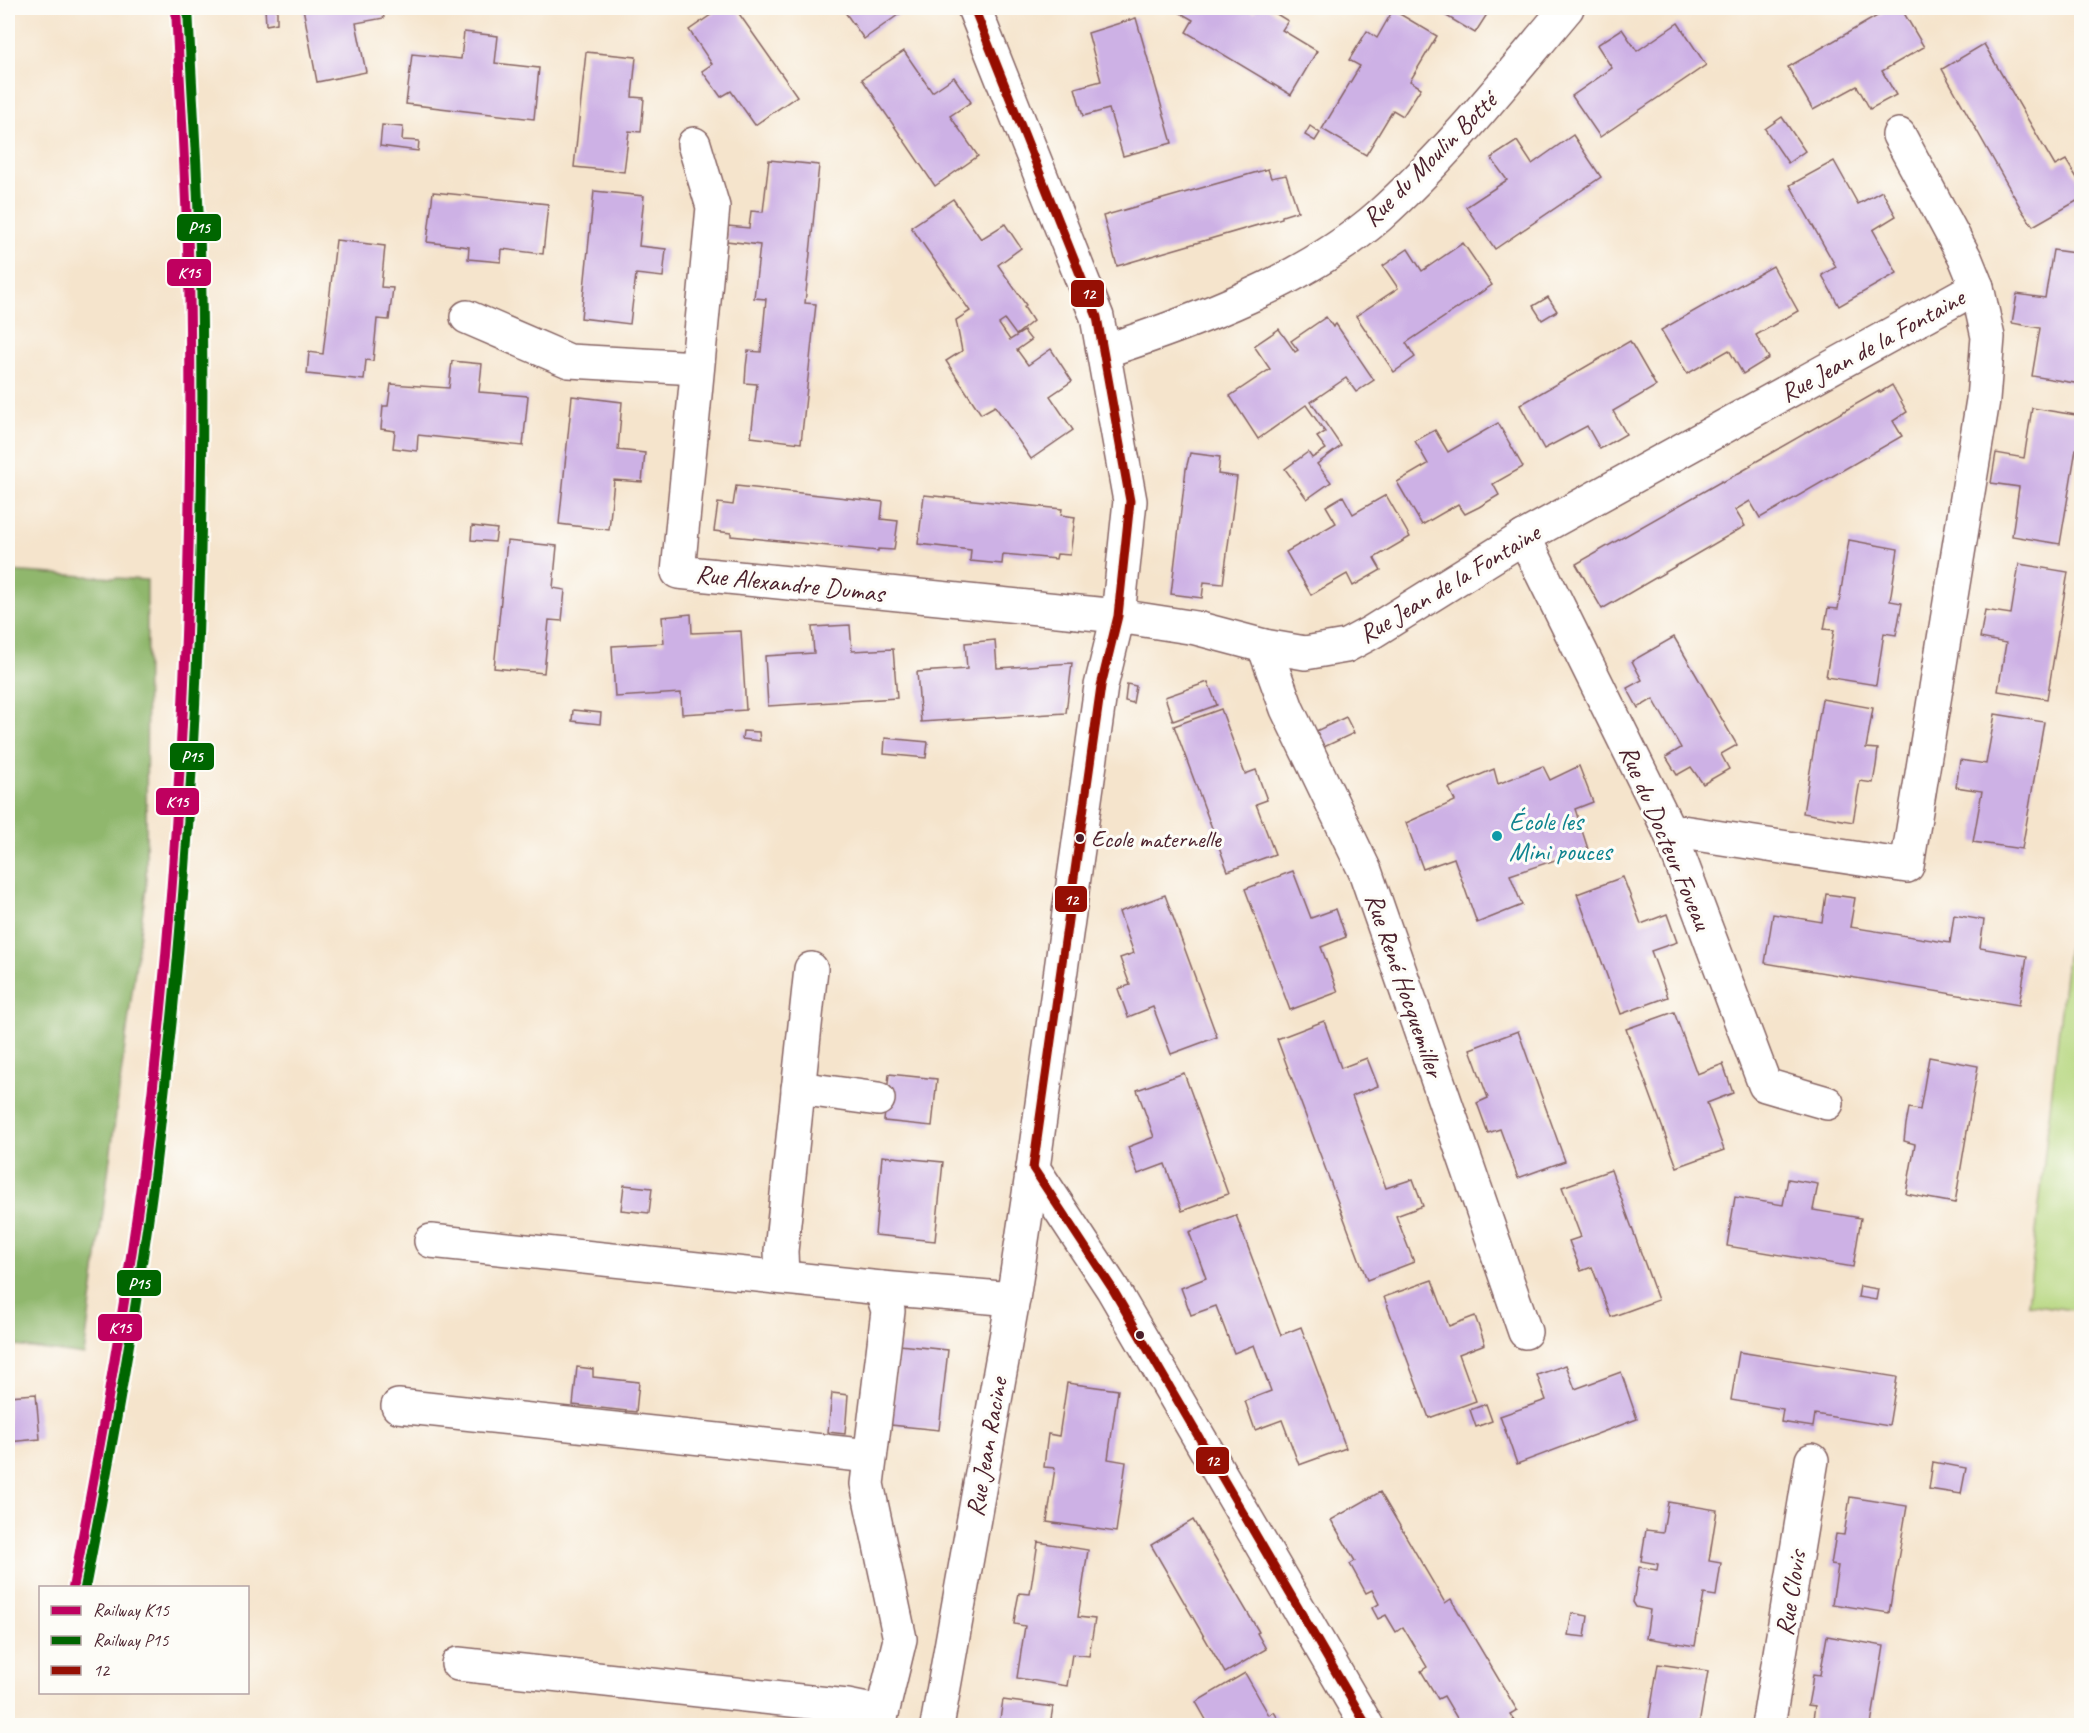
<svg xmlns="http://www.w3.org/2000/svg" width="2089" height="1733" viewBox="0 0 2089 1733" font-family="Caveat,sans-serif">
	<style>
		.green { fill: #b5d67e; stroke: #807a54; stroke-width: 1.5 }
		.forest { fill: #90b76d; stroke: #6d6b4c; stroke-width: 1.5 }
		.building { fill: #cdb1e5 }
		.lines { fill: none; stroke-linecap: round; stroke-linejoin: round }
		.minor-casing { stroke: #866463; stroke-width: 36 }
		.minor { stroke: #fff; stroke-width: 33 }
		.bus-1-casing { stroke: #fdfcf7; stroke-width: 14 }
		.bus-1 { stroke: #960f04; stroke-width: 9 }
		.rail-1-casing { stroke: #fdfcf7; stroke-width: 15 }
		.rail-2-casing { stroke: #fdfcf7; stroke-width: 15 }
		.rail-1 { stroke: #bf005f; stroke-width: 10 }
		.rail-2 { stroke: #060; stroke-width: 10 }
		.culture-dot { fill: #0f9aa8; stroke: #fdfcf7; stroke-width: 2 }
		.bus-dot { fill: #4a1f2b; stroke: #fdfcf7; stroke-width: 2 }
		.labels { text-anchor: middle; stroke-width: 6; stroke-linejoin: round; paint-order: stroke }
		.bus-label { font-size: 24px; fill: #4a1f2b; stroke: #fdfcf7; text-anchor: start }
		.street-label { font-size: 26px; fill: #4a1f2b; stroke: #fdfcf7 }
		.culture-label { font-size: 26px; fill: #0d838f; stroke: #fdfcf7; text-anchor: start }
		.line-badge { stroke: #fdfcf7; stroke-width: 2 }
		.badge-label { font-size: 16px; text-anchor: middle; font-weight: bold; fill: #fff }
	</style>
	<rect width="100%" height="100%" fill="#fdfcf7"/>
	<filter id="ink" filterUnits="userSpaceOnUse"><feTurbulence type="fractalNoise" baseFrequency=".0167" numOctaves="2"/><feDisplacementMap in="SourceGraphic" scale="12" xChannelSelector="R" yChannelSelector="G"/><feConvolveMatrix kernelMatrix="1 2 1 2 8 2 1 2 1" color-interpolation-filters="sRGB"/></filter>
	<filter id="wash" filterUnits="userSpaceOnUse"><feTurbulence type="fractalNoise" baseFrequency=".008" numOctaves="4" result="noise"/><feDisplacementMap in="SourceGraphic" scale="24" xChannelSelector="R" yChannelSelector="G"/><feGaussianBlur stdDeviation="1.35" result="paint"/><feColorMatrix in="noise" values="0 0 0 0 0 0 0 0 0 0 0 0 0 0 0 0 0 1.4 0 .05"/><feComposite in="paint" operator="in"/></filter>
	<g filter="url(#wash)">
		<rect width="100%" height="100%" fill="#f5e4cc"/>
		<!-- green -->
		<polygon class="green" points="2081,853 2081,1311 2028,1304 2073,903"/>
		<!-- forest -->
		<polygon class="forest" points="8,571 147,580 146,887 84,1355 8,1345"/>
		<g id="blocks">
			<!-- building -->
			<g class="building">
				<polygon points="265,8 277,8 277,23 266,25"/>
				<polygon points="303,8 382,8 384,18 356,23 366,72 317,82"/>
				<polygon points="721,8 735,8 797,96 755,125 731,91 721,97 702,71 712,64 689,30"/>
				<polygon points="842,8 903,8 905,10 864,39"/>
				<polygon points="1182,8 1245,8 1254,13 1257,8 1267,8 1288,21 1282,30 1317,51 1291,95 1186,32 1193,20 1179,12"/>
				<polygon points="1433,8 1491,8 1475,33"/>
				<polygon points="1891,8 1901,8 1924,47 1882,71 1896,95 1870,109 1857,86 1813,110 1788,67"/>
				<polygon points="1393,10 1437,36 1410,81 1421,88 1403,116 1393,110 1366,155 1322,129 1360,66 1349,60 1367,31 1377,38"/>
				<polygon points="1136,18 1172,143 1123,156 1109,109 1083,116 1075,88 1101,81 1088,33"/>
				<polygon points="1678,23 1706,65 1600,137 1572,96 1612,68 1597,45 1622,29 1637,51"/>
				<polygon points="464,32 498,36 495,63 539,68 534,119 406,104 412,54 461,59"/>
				<polygon points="1984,44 2055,166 2066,160 2082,186 2082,198 2033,226 2023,212 1942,69"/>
				<polygon points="904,51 932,92 954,77 971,102 950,116 978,156 935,186 862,79"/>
				<polygon points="586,52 636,57 632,97 644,98 641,132 629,131 624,172 574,167"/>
				<polygon points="1782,117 1805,151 1788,163 1765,129"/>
				<polygon points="382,125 403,127 402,140 419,141 418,151 380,146"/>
				<polygon points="1310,126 1320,133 1315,141 1305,135"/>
				<polygon points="1573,135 1601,177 1495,249 1466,207 1507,180 1491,158 1517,141 1532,164"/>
				<polygon points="769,160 819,165 805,303 816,304 801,443 751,437 757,384 745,383 746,367 748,351 761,352 766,299 754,298 760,245 727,241 728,226 749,228 751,211 763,212"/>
				<polygon points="1834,161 1858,204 1882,191 1896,216 1873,230 1897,273 1839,306 1822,275 1836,267 1790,185"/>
				<polygon points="1268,169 1271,178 1286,175 1298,211 1282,216 1282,218 1117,266 1103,216"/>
				<polygon points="594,191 644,196 639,246 666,249 663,277 636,274 630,324 581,318"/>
				<polygon points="433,192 548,204 543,254 502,249 501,262 468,259 469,247 427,242"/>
				<polygon points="953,199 981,239 1005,224 1021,248 998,265 1026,305 1024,307 1033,321 1016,335 1005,320 999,324 1010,340 1024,331 1031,340 1017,350 1028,365 1051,349 1072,381 1050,396 1073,430 1031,459 995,406 981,414 946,361 962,351 956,320 970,311 911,227"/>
				<polygon points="336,240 385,246 381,287 393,288 389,320 377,319 373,361 366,360 364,380 307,374 309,352 323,354"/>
				<polygon points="1463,243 1492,285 1406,343 1415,357 1394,372 1356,316 1398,288 1383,266 1408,249 1422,271"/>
				<polygon points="2053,250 2082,254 2081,384 2032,376 2040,328 2012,323 2017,294 2045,298"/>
				<polygon points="1773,266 1798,311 1756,335 1769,358 1743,374 1729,350 1687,374 1661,330"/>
				<polygon points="1548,297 1557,311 1542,320 1533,306"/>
				<polygon points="1326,317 1333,327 1336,324 1374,380 1356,392 1346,378 1311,402 1341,446 1317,464 1331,482 1307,499 1285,469 1308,452 1312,458 1326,449 1317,437 1325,432 1306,405 1258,439 1230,396 1270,369 1254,346 1279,329 1295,352 1298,350 1291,341"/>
				<polygon points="1630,341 1656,386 1613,411 1626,434 1600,449 1587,426 1544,449 1520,405"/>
				<polygon points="452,361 482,364 479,392 528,396 523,446 418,435 417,451 393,448 395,431 381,429 383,406 388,406 391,384 449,388"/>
				<polygon points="1892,385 1907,412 1893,421 1902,436 1760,518 1750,501 1735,510 1745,526 1602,609 1576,564 1722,481 1723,482 1751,466 1750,465 1879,391 1879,393"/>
				<polygon points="572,396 622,402 618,450 645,453 642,482 614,480 609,530 559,524"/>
				<polygon points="2032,408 2082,416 2082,450 2076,449 2060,544 2012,536 2019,487 1991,483 1996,453 2024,458"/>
				<polygon points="1498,423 1523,467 1493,484 1499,495 1479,507 1465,514 1458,504 1422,525 1397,482 1428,464 1415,441 1435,430 1448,452"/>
				<polygon points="1190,453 1220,457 1218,474 1237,477 1223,584 1204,582 1202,598 1171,594 1186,469"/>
				<polygon points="736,486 883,502 881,519 898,521 894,550 878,549 878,551 731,536 731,533 714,531 718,503 733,505"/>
				<polygon points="924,495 1062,509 1061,515 1075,517 1070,555 1057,554 1056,559 1003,554 1002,564 970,561 971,550 918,544"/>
				<polygon points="1386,495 1410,537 1374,558 1381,570 1353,586 1347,574 1311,595 1286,552 1336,523 1326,506 1343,496 1353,514"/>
				<polygon points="472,526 497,529 495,542 471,540"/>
				<polygon points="1849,540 1898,549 1890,601 1902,603 1896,635 1884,633 1876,685 1826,677 1834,630 1824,629 1828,608 1838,609"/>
				<polygon points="507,541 557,546 553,588 565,590 562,621 549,620 544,673 494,668"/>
				<polygon points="2019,564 2068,572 2047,699 1998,691 2006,643 1980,638 1985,610 2011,614"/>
				<polygon points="691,614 692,633 741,631 746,710 682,714 681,693 615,697 612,646 664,643 662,617"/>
				<polygon points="850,625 852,651 893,649 897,698 768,706 765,656 814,653 812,627"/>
				<polygon points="1674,637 1737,745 1721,754 1729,769 1703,784 1691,767 1677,775 1666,757 1681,748 1653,699 1638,708 1627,688 1642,680 1632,661"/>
				<polygon points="995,640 997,668 1072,663 1066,713 921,722 917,672 967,669 965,643"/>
				<polygon points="1208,682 1217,705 1173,721 1165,697"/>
				<polygon points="1127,684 1136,686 1133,703 1125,701"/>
				<polygon points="1822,699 1873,708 1866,748 1878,749 1876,766 1873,783 1860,781 1853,822 1803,813"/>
				<polygon points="1221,709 1245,774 1256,770 1267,800 1256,804 1275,854 1228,871 1174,726"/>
				<polygon points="573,710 601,713 600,724 572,721"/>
				<polygon points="1995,714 2044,722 2022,849 1973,842 1982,791 1956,787 1960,760 1986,764"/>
				<polygon points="1346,717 1354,733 1324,747 1316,731"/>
				<polygon points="743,731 759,732 760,741 742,739"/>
				<polygon points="885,738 928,742 926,758 884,754"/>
				<polygon points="1543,766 1550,780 1579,766 1593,802 1575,809 1588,849 1510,875 1522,905 1477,923 1454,858 1423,869 1406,823 1455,801 1449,788 1494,769 1498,784"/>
				<polygon points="1293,871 1311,918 1336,909 1346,937 1321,947 1338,992 1290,1010 1245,889"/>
				<polygon points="1623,877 1641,924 1667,914 1677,942 1651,951 1668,997 1621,1014 1577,894"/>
				<polygon points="1826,894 1855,898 1850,927 1950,943 1954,915 1984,920 1980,948 2027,956 2019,1005 1765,963 1773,914 1822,922"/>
				<polygon points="1165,895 1217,1037 1171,1054 1153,1007 1128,1017 1118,989 1130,985 1120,958 1134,953 1119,912"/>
				<polygon points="1674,1012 1697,1074 1723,1064 1733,1093 1707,1103 1724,1150 1677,1167 1626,1029"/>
				<polygon points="1324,1021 1341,1068 1367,1058 1378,1086 1352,1096 1386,1188 1413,1179 1423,1206 1396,1216 1414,1262 1367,1280 1277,1039"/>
				<polygon points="1518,1031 1565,1161 1518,1178 1500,1129 1488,1133 1477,1103 1488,1098 1470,1049"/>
				<polygon points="1929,1057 1978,1066 1955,1203 1906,1194 1915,1144 1904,1141 1906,1124 1909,1108 1920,1110"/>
				<polygon points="1184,1073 1228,1194 1182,1211 1165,1164 1138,1174 1128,1147 1154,1137 1137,1090"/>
				<polygon points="889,1074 937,1079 932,1126 884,1121"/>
				<polygon points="882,1156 943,1162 935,1241 875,1235"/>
				<polygon points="1611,1170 1658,1300 1611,1317 1592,1267 1581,1271 1569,1241 1581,1237 1562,1187"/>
				<polygon points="1788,1179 1818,1184 1813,1210 1861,1218 1853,1267 1727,1246 1735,1197 1783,1205"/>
				<polygon points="624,1185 652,1188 649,1213 621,1210"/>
				<polygon points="1236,1215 1281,1335 1301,1327 1346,1448 1299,1465 1282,1420 1255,1430 1245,1401 1271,1391 1254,1345 1234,1353 1216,1306 1191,1315 1181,1288 1206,1278 1189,1232"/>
				<polygon points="1432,1280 1449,1326 1475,1316 1485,1344 1459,1354 1476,1401 1429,1418 1384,1297"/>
				<polygon points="1860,1286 1878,1289 1876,1300 1858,1297"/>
				<polygon points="899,1345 948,1350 939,1430 891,1425"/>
				<polygon points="1739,1352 1897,1377 1889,1426 1815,1414 1813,1427 1781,1422 1783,1409 1731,1400"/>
				<polygon points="1566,1365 1575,1389 1621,1372 1637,1419 1517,1464 1500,1416 1546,1400 1537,1375"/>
				<polygon points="577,1367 593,1369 593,1377 639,1382 636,1412 573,1405"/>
				<polygon points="1067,1383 1118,1390 1108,1459 1126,1462 1116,1532 1047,1522 1055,1468 1044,1467 1046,1449 1048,1434 1059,1436"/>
				<polygon points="832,1393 848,1395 845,1434 828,1432"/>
				<polygon points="36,1394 40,1439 8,1442 8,1396"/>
				<polygon points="1486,1404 1492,1421 1476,1427 1470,1410"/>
				<polygon points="1933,1462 1966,1468 1961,1494 1929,1489"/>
				<polygon points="1380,1492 1445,1603 1451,1599 1517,1710 1510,1714 1517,1725 1461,1725 1444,1696 1438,1699 1421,1671 1427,1667 1403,1627 1396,1632 1386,1615 1378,1619 1372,1608 1379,1604 1372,1590 1366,1593 1350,1564 1355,1561 1331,1520"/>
				<polygon points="1850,1497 1907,1506 1889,1613 1832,1604 1838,1566 1831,1565 1836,1534 1844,1535"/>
				<polygon points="1668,1502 1717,1510 1709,1561 1721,1563 1716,1596 1704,1594 1695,1646 1646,1638 1650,1610 1636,1607 1633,1602 1639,1567 1657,1570 1658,1564 1641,1561 1646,1530 1663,1532"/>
				<polygon points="1193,1520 1259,1632 1257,1633 1266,1649 1225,1673 1151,1545"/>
				<polygon points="1038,1542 1088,1550 1078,1617 1095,1619 1089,1656 1072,1654 1067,1686 1017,1678 1025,1626 1014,1624 1016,1608 1019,1593 1030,1594"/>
				<polygon points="1572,1613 1588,1616 1585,1637 1568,1635"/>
				<polygon points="1827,1636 1884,1646 1871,1725 1812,1725 1815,1706 1808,1705 1811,1689 1813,1674 1820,1675"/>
				<polygon points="1658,1664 1708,1671 1699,1725 1648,1725"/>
				<polygon points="1245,1673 1269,1715 1274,1712 1282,1725 1209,1725 1196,1702"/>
				<polygon points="1003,1700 1053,1707 1050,1725 999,1725"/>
			</g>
		</g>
	</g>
	<g filter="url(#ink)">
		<use href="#blocks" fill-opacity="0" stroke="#866463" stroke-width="1.5"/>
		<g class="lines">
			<defs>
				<g id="minor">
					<polyline points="974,8 1097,317 1130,501 1118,616 1101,686 1033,1168 1112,1288 1367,1726"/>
					<polyline points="1899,135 1966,260 1977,287"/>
					<polyline points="694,144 713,207 678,572 1118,616 1196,628 1264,646 1305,653 1346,646 1372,632 1524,537 1977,287 1988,337 1983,400 1907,866 1669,830"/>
					<polyline points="467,317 569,361 697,368"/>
					<path d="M1104,351C1195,322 1306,280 1379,216C1448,154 1507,79 1567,8"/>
					<polyline points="1524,537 1669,830 1765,1085 1827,1103"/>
					<polyline points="1264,646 1287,709 1365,871 1525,1332"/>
					<polyline points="798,1088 878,1099"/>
					<polyline points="431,1241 881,1288 1013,1299"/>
					<polyline points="782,1277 781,1251 811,969"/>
					<polyline points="398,1406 870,1456"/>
					<polyline points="458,1664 847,1706 882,1713"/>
					<polyline points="879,1726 900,1639 867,1484 888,1311 881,1288"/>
					<polyline points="937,1726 1013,1299 1033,1168"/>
					<polyline points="1768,1726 1812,1460"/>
				</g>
			</defs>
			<!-- minor casing -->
			<use href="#minor" class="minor-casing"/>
			<!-- minor -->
			<use href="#minor" class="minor"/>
			<defs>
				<polyline id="bus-1" points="974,8 1097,317 1130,501 1118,616 1101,686 1033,1168 1112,1288 1367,1726"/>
			</defs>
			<!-- bus-1 casing -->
			<use href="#bus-1" class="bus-1-casing"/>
			<!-- bus-1 -->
			<use href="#bus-1" class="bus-1"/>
			<defs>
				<path id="rail-1" d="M73,1588C100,1449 125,1310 143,1171C178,891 193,608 190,327C189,221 181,114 176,8"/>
				<path id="rail-2" d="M85,1588C112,1449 137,1310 155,1170C190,891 205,608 202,326C201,220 193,114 188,8"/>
			</defs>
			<!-- rail-1 casing -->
			<use href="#rail-1" class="rail-1-casing"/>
			<!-- rail-2 casing -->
			<use href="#rail-2" class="rail-2-casing"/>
			<!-- rail-1 -->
			<use href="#rail-1" class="rail-1"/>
			<!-- rail-2 -->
			<use href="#rail-2" class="rail-2"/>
		</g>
	</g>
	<!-- markers -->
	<circle class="culture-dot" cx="1497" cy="836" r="6"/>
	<g class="bus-dot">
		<circle cx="1080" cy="838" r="5"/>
		<circle cx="1140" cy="1335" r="5"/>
	</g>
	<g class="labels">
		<!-- bus labels -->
		<g class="bus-label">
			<text x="1091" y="847">Ecole maternelle</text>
		</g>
		<!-- street labels -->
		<g class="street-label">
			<text transform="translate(1429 159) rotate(-45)" y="9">Rue du Moulin Botté</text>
			<text transform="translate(1872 345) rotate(-29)" y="9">Rue Jean de la Fontaine</text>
			<text transform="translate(790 583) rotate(6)" y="9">Rue Alexandre Dumas</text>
			<text transform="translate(1449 583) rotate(-31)" y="9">Rue Jean de la Fontaine</text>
			<text transform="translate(1666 837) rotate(67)" y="9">Rue du Docteur Foveau</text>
			<text transform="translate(1405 985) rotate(71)" y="9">Rue René Hocquemiller</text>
			<text transform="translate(986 1447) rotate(-80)" y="9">Rue Jean Racine</text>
			<text transform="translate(1790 1593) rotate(-81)" y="9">Rue Clovis</text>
		</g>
		<!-- culture labels -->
		<g class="culture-label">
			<text x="1509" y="830">École les<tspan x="1509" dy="30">Mini pouces</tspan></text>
		</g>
	</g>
	<g class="line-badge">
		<rect x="176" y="213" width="46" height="29" rx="6" fill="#060"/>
		<rect x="166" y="258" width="46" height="29" rx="6" fill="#bf005f"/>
		<rect x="1070" y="279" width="35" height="29" rx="6" fill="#960f04"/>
		<rect x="169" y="742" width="46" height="29" rx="6" fill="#060"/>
		<rect x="155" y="787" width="45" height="29" rx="6" fill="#bf005f"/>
		<rect x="1054" y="885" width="34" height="28" rx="6" fill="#960f04"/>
		<rect x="116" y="1269" width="46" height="28" rx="6" fill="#060"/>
		<rect x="97" y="1313" width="46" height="29" rx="6" fill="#bf005f"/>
		<rect x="1195" y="1446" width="35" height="29" rx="6" fill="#960f04"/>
	</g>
	<g class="badge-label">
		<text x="199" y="233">P15</text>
		<text x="189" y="278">K15</text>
		<text x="1088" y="299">12</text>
		<text x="192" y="762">P15</text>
		<text x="177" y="807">K15</text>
		<text x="1071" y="905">12</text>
		<text x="139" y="1289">P15</text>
		<text x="120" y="1333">K15</text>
		<text x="1212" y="1466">12</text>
	</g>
	<!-- margin -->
	<rect width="2089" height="1733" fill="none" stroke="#fdfcf7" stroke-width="30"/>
	<!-- legend -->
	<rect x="39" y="1586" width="210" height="108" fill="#fdfcf7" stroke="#b5a4a5" stroke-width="1.5"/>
	<rect x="51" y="1606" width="30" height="9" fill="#bf005f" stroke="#b5a4a5" stroke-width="1.5"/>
	<text x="93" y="1616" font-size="18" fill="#4a1f2b">Railway K15</text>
	<rect x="51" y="1636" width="30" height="9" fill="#006600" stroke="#b5a4a5" stroke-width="1.5"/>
	<text x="93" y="1646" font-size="18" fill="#4a1f2b">Railway P15</text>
	<rect x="51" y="1666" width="30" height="9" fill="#960f04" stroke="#b5a4a5" stroke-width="1.5"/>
	<text x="93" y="1676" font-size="18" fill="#4a1f2b">12</text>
</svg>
